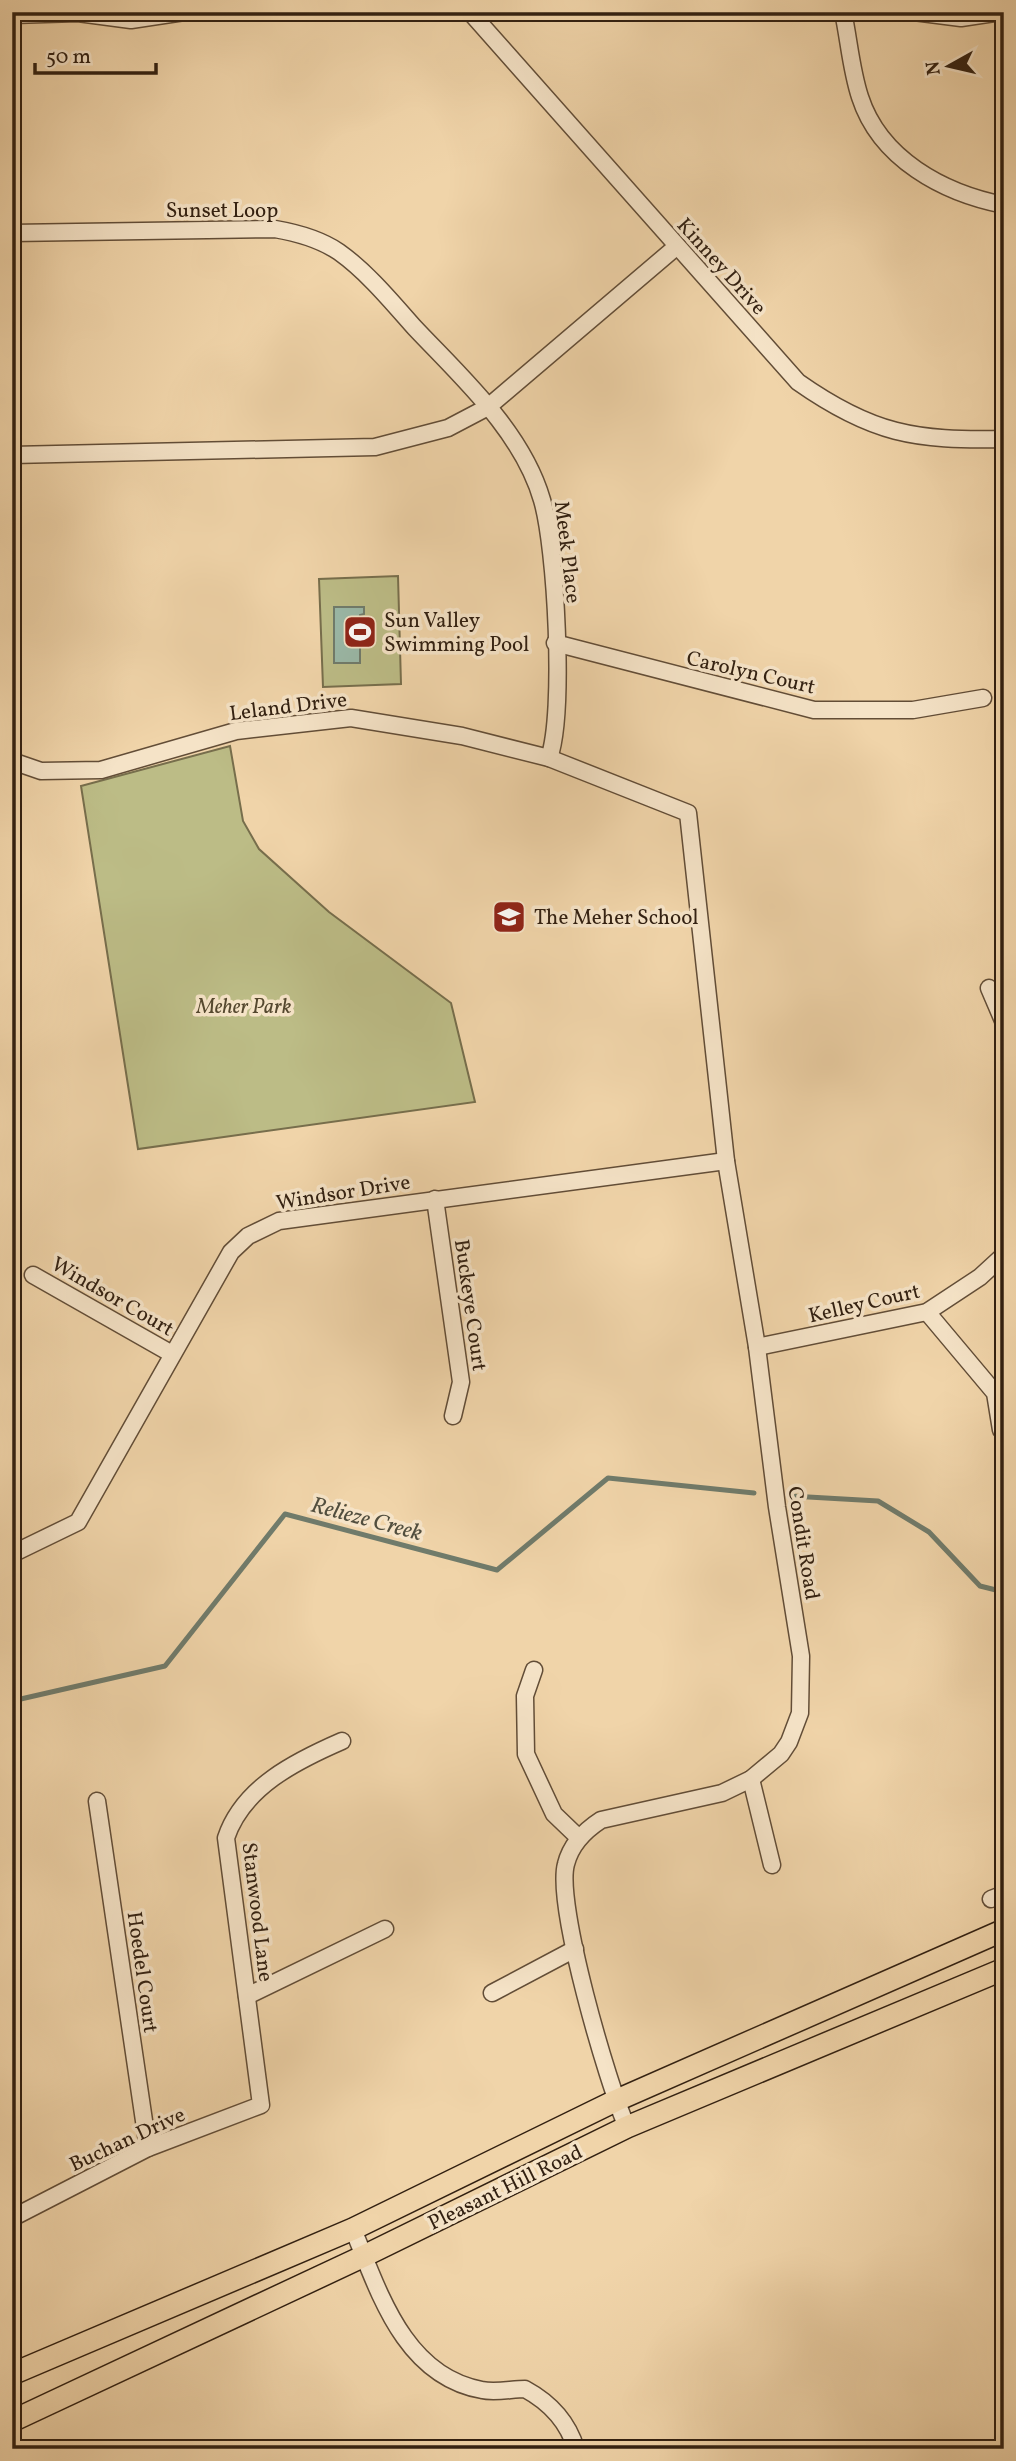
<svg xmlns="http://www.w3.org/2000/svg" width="1016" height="2461" viewBox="0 0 1016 2461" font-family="Vollkorn,serif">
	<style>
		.green { fill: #bcbc86; stroke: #776e4c; stroke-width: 2 }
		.water { fill: #9ab8a7; stroke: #707b6b; stroke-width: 2 }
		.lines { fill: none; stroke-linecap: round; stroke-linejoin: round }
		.stream { stroke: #707b6b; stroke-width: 5 }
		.minor-casing { stroke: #624d37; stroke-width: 19 }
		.major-casing { stroke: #322011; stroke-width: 24 }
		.minor { stroke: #f5e3c7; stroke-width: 16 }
		.major { stroke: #f0d4a9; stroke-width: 21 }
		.labels { text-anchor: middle; stroke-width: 7; stroke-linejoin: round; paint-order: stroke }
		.street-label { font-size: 21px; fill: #322011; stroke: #f5e3c7 }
		.poi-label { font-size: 21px; fill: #322011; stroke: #f5e3c7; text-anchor: start }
		.park-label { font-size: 21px; font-style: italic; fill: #54472e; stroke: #f5e3c7 }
		.water-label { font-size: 23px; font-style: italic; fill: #514e3e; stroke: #f5e3c7 }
	</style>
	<rect width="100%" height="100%" fill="#f0d4a9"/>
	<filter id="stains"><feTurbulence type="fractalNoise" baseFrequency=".00286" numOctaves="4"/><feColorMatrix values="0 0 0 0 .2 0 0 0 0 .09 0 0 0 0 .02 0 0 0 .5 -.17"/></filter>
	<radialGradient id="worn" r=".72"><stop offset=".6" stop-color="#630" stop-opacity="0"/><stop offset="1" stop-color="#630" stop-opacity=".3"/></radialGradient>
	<!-- green -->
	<g class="green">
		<polygon points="398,576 401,684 323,687 319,579"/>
		<polygon points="230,746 243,821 259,849 329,912 451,1003 475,1102 138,1149 81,786"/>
	</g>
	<!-- water -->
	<polygon class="water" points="334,607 364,607 364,614 360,615 360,663 334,663"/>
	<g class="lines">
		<!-- stream -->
		<g class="stream">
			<polyline points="791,1496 878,1501 929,1532 980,1586 1004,1592"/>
			<polyline points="12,1701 165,1666 285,1514 497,1570 608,1478 754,1493"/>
		</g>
		<defs>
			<g id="minor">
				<path d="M470,12L798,382C872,434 915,441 1004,439"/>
				<path d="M843,12C849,40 851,70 860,97C880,159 943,193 1004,205"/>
				<polyline points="914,12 961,18 1001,12"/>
				<polyline points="12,15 78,13 131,20 184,12"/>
				<path d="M12,233L275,229C298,233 320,239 339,252C367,272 391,301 414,327C461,377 522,431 542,500C556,547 565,713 549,758"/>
				<polyline points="12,455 375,447 448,428 488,407 676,247"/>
				<polyline points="555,643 814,710 913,710 983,698"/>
				<path d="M12,761L41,771L101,770L236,731L351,718L462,736L549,758L688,813L726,1161L757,1347L777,1507L801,1656L800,1713L789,1742L781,1754L751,1779L722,1793L601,1820C584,1831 571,1844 566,1864C555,1904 608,2085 627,2127"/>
				<polyline points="989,988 1004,1023"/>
				<polyline points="435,1199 461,1382 453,1416"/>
				<polyline points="33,1275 172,1354"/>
				<polyline points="927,1312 995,1393 1001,1430"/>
				<polyline points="757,1347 927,1312 980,1277 1004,1255"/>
				<polyline points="12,1554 78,1522 231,1252 248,1236 279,1221 726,1161"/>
				<polyline points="534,1670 525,1696 526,1754 554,1814 579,1838"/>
				<polyline points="751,1779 772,1865"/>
				<polyline points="97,1801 148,2148"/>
				<polyline points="991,1899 1004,1894"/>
				<polyline points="492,1993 575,1949"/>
				<polyline points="247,1996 385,1929"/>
				<path d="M12,2218L148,2148L261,2105L226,1838C243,1787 296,1761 342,1741"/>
				<path d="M353,2229C379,2292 404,2376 482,2390C495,2393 512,2389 525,2389C549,2402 568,2422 576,2449"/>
			</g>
			<g id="major">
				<polyline points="12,2374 353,2229 615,2101 1004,1930"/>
				<polyline points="12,2421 364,2256 627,2127 1004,1969"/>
			</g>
		</defs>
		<!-- minor casing -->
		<use href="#minor" class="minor-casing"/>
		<!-- major casing -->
		<use href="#major" class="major-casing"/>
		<!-- minor -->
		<use href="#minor" class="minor"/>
		<!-- major -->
		<use href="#major" class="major"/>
	</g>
	<!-- icons -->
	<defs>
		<symbol id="stadium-square" viewBox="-11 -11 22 22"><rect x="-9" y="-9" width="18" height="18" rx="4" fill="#8f2418" stroke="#f5e3c7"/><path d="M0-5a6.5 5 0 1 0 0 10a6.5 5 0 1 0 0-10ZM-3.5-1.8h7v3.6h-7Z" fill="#fff"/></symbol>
		<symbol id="school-square" viewBox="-11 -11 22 22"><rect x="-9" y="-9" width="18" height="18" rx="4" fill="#8f2418" stroke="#f5e3c7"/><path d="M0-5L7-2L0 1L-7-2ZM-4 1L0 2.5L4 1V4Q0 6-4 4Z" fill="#fff"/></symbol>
	</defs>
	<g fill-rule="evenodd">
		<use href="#stadium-square" x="341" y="613" width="38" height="38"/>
		<use href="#school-square" x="490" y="898" width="38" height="38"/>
	</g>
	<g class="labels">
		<!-- street labels -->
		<g class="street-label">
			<text x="222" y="217">Sunset Loop</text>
			<text transform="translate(722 266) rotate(48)" y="7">Kinney Drive</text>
			<text transform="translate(568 552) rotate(83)" y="7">Meek Place</text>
			<text transform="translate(751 672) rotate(13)" y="7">Carolyn Court</text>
			<text transform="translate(288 706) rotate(-7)" y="7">Leland Drive</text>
			<text transform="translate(343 1192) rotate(-9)" y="7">Windsor Drive</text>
			<text transform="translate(113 1296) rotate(30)" y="7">Windsor Court</text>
			<text transform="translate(864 1303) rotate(-13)" y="7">Kelley Court</text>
			<text transform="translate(471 1305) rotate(82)" y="7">Buckeye Court</text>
			<text transform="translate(804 1543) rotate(81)" y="7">Condit Road</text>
			<text transform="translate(258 1912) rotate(83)" y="7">Stanwood Lane</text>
			<text transform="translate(143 1972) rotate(82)" y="7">Hoedel Court</text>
			<text transform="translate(127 2139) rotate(-25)" y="7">Buchan Drive</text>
			<text transform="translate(505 2187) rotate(-26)" y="7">Pleasant Hill Road</text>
		</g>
		<!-- poi labels -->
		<g class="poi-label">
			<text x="384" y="627">Sun Valley<tspan x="384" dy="24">Swimming Pool</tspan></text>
			<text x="534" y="924">The Meher School</text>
		</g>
		<!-- park labels -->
		<g class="park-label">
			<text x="244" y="1013">Meher Park</text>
		</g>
		<!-- water labels -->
		<g class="water-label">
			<text transform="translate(367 1518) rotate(15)" y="8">Relieze Creek</text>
		</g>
	</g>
	<!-- margin -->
	<rect width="1016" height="2461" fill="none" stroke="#f0d4a9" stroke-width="42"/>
	<rect x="14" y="14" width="988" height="2433" fill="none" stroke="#322011" stroke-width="3.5"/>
	<rect x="21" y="21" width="974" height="2419" fill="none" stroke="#322011" stroke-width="2"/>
	<!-- north arrow -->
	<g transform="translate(949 66) rotate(262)" stroke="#f5e3c7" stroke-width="5" paint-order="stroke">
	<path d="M0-5L12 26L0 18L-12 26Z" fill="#322011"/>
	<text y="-10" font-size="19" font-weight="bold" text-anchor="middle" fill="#322011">N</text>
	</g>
	<!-- scale -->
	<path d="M35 63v10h121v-10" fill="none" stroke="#322011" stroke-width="3.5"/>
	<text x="46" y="63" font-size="21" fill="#322011" stroke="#f5e3c7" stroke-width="5" paint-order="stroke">50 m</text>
	<rect width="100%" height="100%" filter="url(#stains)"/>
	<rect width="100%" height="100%" fill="url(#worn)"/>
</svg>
